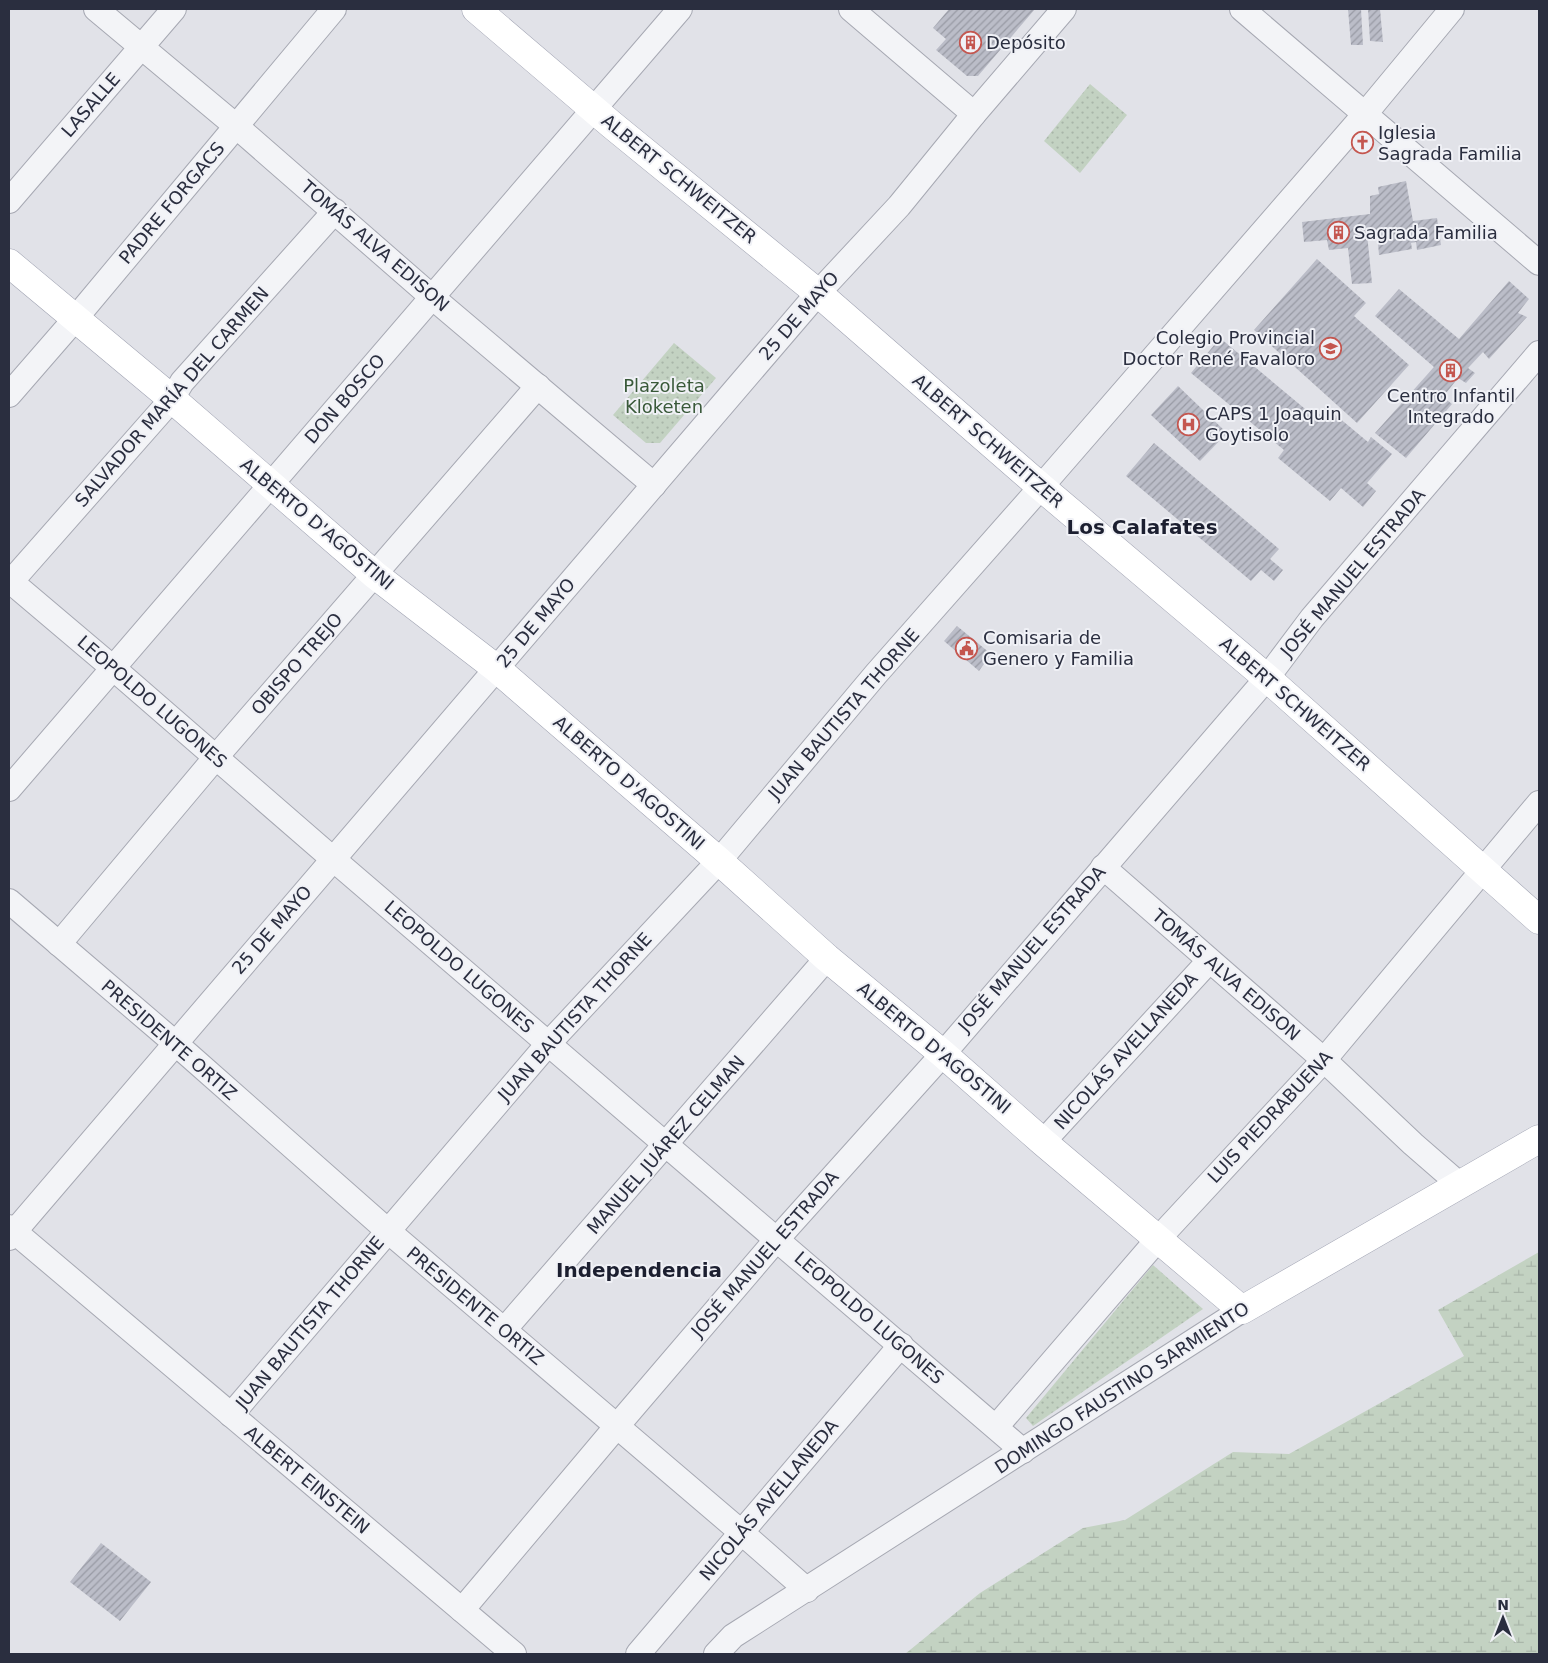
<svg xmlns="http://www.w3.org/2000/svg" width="1548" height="1663" viewBox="0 0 1548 1663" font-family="'DejaVu Sans',sans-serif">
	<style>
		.wetland { fill: url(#wetland-marsh) }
		.park { fill: url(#park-dots) }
		.building { fill: url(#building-hatch) }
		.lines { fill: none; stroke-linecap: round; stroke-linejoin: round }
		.minor-casing { stroke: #a6a8b2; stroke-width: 26 }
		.major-casing { stroke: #a1a4b3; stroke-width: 29 }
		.minor { stroke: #f3f4f7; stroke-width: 24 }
		.major { stroke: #fff; stroke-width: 28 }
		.labels { text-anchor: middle; stroke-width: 4; stroke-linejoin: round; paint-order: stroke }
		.poi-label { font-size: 18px; fill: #2a2e3f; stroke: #f0f1f6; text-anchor: start }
		.street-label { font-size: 18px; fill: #2a2e3f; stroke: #f0f1f6 }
		.park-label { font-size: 18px; fill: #395939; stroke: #f0f1f6 }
		.quarter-label { font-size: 20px; font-weight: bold; fill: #1c1f30; stroke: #f0f1f6 }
	</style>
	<defs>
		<pattern id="wetland-marsh" width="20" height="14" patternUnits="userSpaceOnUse" patternTransform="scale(1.25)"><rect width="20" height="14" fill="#c3d2c2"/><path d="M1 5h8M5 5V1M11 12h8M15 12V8" fill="none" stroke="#a8b5a8"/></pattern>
		<pattern id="park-dots" width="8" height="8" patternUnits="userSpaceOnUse" patternTransform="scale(1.25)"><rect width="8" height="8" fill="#c3d2c2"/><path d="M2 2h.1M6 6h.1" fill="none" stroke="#a8b5a8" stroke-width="1.8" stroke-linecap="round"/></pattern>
		<pattern id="building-hatch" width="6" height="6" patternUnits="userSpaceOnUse" patternTransform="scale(1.25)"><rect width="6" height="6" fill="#bbbdc8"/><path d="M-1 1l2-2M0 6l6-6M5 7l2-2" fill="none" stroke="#989aa4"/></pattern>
	</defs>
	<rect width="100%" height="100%" fill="#e1e2e8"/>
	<!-- wetland -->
	<polygon class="wetland" points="1539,1252 1539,1654 905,1654 980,1593 1083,1528 1125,1520 1233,1452 1289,1454 1464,1356 1438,1310"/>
	<!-- park -->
	<g class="park">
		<polygon points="1090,84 1127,115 1080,173 1044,141"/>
		<polygon points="674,343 716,378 660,443 646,443 613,415"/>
		<polygon points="1153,1265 1203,1309 1033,1426 1026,1418"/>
	</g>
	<!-- building -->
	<g class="building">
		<polygon points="949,9 1035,9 978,76 967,76 936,50 946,39 933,28"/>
		<polygon points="1348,9 1361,9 1363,45 1351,45"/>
		<polygon points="1368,9 1380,9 1383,42 1370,41"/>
		<polygon points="1406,181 1413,221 1437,218 1441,245 1417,250 1416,242 1411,243 1412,249 1379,255 1377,232 1367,234 1372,283 1352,284 1348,248 1329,250 1327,240 1304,242 1302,222 1370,214 1370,196 1379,194 1378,187"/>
		<polygon points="1317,259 1366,303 1354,316 1409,365 1357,423 1254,330"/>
		<polygon points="1509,281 1529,299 1518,313 1527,317 1489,359 1483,352 1468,368 1475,373 1466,383 1458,378 1443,397 1452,404 1406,458 1375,433 1434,367 1375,316 1399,289 1459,339"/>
		<polygon points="1220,338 1316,418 1326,407 1368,442 1371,437 1392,454 1367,483 1376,491 1363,507 1341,488 1330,501 1278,458 1284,450 1191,373"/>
		<polygon points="1178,386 1227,433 1200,461 1151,415"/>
		<polygon points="1154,443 1279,549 1270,559 1283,570 1274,581 1261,570 1251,581 1126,476"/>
		<polygon points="957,626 991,654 979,671 944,641"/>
		<polygon points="101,1543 151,1582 120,1621 70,1582"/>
	</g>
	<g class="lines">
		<defs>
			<g id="minor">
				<polyline points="96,9 236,126 432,297 654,485"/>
				<polyline points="851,9 974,114"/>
				<polyline points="1242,9 1539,263"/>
				<polyline points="9,201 174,9"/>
				<polyline points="9,395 75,319 334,9"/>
				<polyline points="9,580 113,668 333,859 1023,1451"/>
				<polyline points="9,584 172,399 182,382 335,211"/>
				<polyline points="9,789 680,9"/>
				<polyline points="1103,867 1324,1060 1413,1144 1459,1184"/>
				<polyline points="9,901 175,1043 388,1231 741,1532 807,1590"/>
				<polyline points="59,944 216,757 538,386"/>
				<polyline points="1043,1142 1209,961"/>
				<polyline points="9,1227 514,1654"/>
				<polyline points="9,1238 818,293 899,206 974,114 1064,9"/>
				<polyline points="504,1330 827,958"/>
				<polyline points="231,1415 548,1044 719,861 876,674 1041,487 1365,114 1452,9"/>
				<polyline points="996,1427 1158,1239 1324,1060 1539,803"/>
				<polyline points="462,1610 617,1426 777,1239 943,1054 1267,678 1312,618 1539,353"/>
				<polyline points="638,1654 901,1345"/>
				<polyline points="716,1654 733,1636 1242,1310"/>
			</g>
			<g id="major">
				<polyline points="476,9 612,125 818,293 1041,487 1267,678 1539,920"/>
				<polyline points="9,263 172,399 375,575 497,669 719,861 827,958 943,1054 1043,1142 1242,1310 1539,1139"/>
			</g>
		</defs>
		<!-- minor casing -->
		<use href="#minor" class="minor-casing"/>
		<!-- major casing -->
		<use href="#major" class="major-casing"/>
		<!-- minor -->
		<use href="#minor" class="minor"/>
		<!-- major -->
		<use href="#major" class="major"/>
	</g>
	<!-- icons -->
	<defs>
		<symbol id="building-ring" viewBox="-11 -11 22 22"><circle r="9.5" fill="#f0f1f6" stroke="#c4564f" stroke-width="1.5"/><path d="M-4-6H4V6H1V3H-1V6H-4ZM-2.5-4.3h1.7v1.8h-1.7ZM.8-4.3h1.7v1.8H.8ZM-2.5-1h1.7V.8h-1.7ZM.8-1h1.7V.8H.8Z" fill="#c4564f"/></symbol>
		<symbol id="church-ring" viewBox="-11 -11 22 22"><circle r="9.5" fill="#f0f1f6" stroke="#c4564f" stroke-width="1.5"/><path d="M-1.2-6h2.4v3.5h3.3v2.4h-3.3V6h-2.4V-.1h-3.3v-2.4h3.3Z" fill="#c4564f"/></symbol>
		<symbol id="school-ring" viewBox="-11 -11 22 22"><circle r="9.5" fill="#f0f1f6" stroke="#c4564f" stroke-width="1.5"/><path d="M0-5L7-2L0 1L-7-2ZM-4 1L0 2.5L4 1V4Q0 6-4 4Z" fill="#c4564f"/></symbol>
		<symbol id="hospital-ring" viewBox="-11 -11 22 22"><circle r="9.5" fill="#f0f1f6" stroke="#c4564f" stroke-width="1.5"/><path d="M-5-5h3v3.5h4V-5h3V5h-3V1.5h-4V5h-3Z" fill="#c4564f"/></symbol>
		<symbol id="civic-ring" viewBox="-11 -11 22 22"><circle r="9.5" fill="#f0f1f6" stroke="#c4564f" stroke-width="1.5"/><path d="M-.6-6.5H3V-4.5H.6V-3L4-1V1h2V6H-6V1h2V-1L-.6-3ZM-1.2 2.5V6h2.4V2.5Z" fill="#c4564f"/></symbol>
	</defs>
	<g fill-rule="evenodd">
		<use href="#building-ring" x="958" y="30" width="25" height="25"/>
		<use href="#church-ring" x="1350" y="130" width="25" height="25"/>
		<use href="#building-ring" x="1326" y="220" width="25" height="25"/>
		<use href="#school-ring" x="1318" y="336" width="25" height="25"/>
		<use href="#building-ring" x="1438" y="358" width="25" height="25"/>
		<use href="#hospital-ring" x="1176" y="412" width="25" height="25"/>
		<use href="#civic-ring" x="954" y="636" width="25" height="25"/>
	</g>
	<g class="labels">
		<!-- poi labels -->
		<g class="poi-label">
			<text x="986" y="49">Depósito</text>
			<text x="1378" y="139">Iglesia<tspan x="1378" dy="21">Sagrada Familia</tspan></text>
			<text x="1354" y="239">Sagrada Familia</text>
			<text x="1315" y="344" text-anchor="end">Colegio Provincial<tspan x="1315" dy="21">Doctor René Favaloro</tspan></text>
			<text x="1451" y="402" text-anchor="middle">Centro Infantil<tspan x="1451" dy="21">Integrado</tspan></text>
			<text x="1205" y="420">CAPS 1 Joaquin<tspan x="1205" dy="21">Goytisolo</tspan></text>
			<text x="983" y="644">Comisaria de<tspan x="983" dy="21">Genero y Familia</tspan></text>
		</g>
		<!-- street labels -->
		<g class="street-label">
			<text transform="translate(91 105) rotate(-49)" y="6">LASALLE</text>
			<text transform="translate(679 179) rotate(39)" y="6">ALBERT SCHWEITZER</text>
			<text transform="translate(172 203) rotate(-50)" y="6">PADRE FORGACS</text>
			<text transform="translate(375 246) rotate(41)" y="6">TOMÁS ALVA EDISON</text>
			<text transform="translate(799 316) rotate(-49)" y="6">25 DE MAYO</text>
			<text transform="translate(172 397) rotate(-49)" y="6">SALVADOR MARÍA DEL CARMEN</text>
			<text transform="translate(345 399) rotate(-49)" y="6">DON BOSCO</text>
			<text transform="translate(988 441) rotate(41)" y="6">ALBERT SCHWEITZER</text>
			<text transform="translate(317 524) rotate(40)" y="6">ALBERTO D'AGOSTINI</text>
			<text transform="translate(1353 573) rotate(-50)" y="6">JOSÉ MANUEL ESTRADA</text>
			<text transform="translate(536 623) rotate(-50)" y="6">25 DE MAYO</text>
			<text transform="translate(297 664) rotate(-49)" y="6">OBISPO TREJO</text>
			<text transform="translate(152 702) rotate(41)" y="6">LEOPOLDO LUGONES</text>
			<text transform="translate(1295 704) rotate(41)" y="6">ALBERT SCHWEITZER</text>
			<text transform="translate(844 714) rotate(-49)" y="6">JUAN BAUTISTA THORNE</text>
			<text transform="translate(629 783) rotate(41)" y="6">ALBERTO D'AGOSTINI</text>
			<text transform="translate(272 930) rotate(-49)" y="6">25 DE MAYO</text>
			<text transform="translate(1032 949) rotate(-49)" y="6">JOSÉ MANUEL ESTRADA</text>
			<text transform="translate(459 967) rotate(41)" y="6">LEOPOLDO LUGONES</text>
			<text transform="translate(1226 975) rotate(41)" y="6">TOMÁS ALVA EDISON</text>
			<text transform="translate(575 1017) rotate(-48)" y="6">JUAN BAUTISTA THORNE</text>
			<text transform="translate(169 1040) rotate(41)" y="6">PRESIDENTE ORTIZ</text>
			<text transform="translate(934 1048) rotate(40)" y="6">ALBERTO D'AGOSTINI</text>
			<text transform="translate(1126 1051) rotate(-48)" y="6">NICOLÁS AVELLANEDA</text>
			<text transform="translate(1270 1117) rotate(-47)" y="6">LUIS PIEDRABUENA</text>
			<text transform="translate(666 1145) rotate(-49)" y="6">MANUEL JUÁREZ CELMAN</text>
			<text transform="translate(765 1254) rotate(-49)" y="6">JOSÉ MANUEL ESTRADA</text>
			<text transform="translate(475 1306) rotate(40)" y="6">PRESIDENTE ORTIZ</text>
			<text transform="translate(869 1318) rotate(41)" y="6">LEOPOLDO LUGONES</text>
			<text transform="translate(310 1323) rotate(-50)" y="6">JUAN BAUTISTA THORNE</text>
			<text transform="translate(1122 1388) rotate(-33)" y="6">DOMINGO FAUSTINO SARMIENTO</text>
			<text transform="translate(307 1480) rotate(40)" y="6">ALBERT EINSTEIN</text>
			<text transform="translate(769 1500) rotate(-50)" y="6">NICOLÁS AVELLANEDA</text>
		</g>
		<!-- park labels -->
		<g class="park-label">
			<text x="664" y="392">Plazoleta<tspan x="664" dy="21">Kloketen</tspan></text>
		</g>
		<!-- quarter labels -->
		<g class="quarter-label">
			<text x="1142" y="534">Los Calafates</text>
			<text x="639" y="1277">Independencia</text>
		</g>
	</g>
	<!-- border -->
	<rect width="1548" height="1663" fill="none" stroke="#2a2e3f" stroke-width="20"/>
	<!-- north arrow -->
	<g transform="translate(1503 1618)" stroke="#f0f1f6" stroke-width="4" paint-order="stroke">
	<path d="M0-4L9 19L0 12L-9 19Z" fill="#2a2e3f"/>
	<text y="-8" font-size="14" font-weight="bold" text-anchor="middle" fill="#2a2e3f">N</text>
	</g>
</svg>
